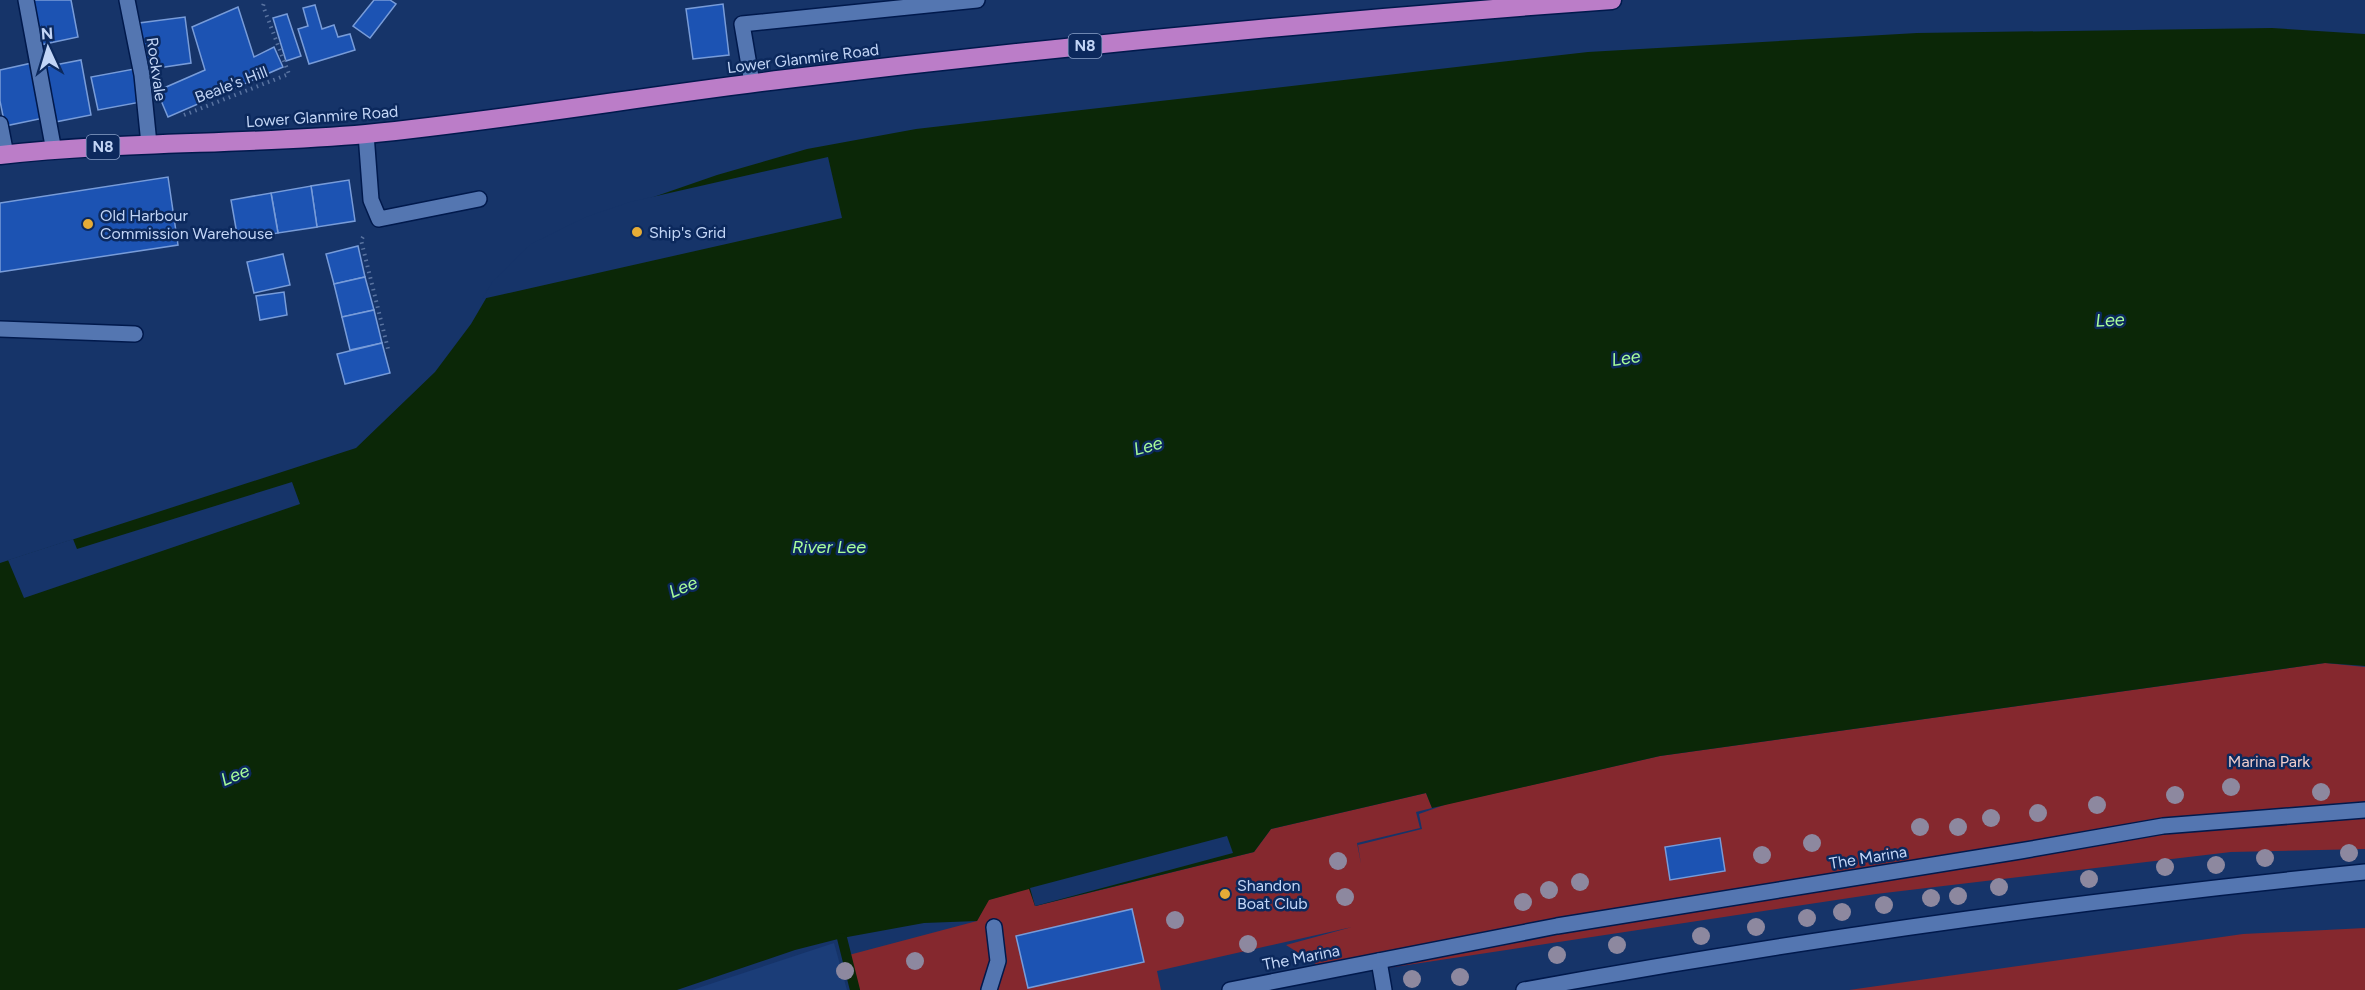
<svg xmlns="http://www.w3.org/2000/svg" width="2365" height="990" viewBox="0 0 2365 990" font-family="Figtree,sans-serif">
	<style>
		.built { fill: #1b3d78 }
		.green { fill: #85282e }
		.water { fill: #0b2707 }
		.pier { fill: #163469 }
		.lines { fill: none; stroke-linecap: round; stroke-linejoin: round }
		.stream { stroke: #0b2707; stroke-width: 10 }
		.building { fill: #1c53b3; stroke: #789cd9; stroke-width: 1.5 }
		.lane-casing { stroke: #00194c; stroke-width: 18 }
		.street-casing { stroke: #00194c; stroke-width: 18 }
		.highway-casing { stroke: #00194c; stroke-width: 21 }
		.path { stroke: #5973a0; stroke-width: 4; stroke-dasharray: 1.5 4.5; stroke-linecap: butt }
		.lane { stroke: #5476b1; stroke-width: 15 }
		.street { stroke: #5476b1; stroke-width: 15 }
		.highway { stroke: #bb7dc8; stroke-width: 18 }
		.tree { fill: #8d889f }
		.poi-dot { fill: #e6ac36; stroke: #0c295d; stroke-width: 2 }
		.labels { text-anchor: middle; stroke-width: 5; stroke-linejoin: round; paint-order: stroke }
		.shield { fill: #0c295d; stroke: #8ba1c8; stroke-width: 1.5 }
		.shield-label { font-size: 15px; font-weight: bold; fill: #c2d5f6 }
		.street-label { font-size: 16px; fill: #c2d5f6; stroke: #0c295d }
		.poi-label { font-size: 16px; fill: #c2d5f6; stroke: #0c295d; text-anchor: start }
		.park-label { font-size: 16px; fill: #efcdcb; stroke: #0c295d }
		.water-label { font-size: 18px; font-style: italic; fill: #a9fd9a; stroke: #0c295d }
	</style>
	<rect width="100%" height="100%" fill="#163469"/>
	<!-- built -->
	<polygon class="built" points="834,943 847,990 692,990"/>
	<!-- green -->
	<g class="green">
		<polygon points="2325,663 2365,667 2365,849 2231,852 1876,894 1335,976 1286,945 1352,927 1157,971 1161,990 855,990 845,956 977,921 988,900 1030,888 1036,906 1254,852 1271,829 1426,793 1432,808 1416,812 1420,828 1357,843 1361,864 1358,845 1422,829 1419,814 1447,804 1660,756"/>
		<polygon points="2365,928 2365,990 1849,990 2243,934"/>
	</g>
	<!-- water -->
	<polygon class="water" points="2272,28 2365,34 2365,666 2325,663 1660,756 1432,808 1426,793 1271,829 1254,852 1035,906 1029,889 989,900 977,921 924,923 842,938 795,950 677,990 0,990 0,563 356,448 435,372 471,324 495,283 587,220 717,175 807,149 916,129 1588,52 1917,33"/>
	<!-- pier -->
	<g class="pier">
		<polygon points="828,157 842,218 482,299 493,281 531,244 586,217 630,202"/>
		<polygon points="292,482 300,504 24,598 8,560 73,539 77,549"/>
		<polygon points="1227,836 1233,853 1035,906 1030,888"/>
	</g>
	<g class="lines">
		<!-- stream -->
		<polyline class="stream" points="842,938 855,990"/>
	</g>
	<!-- building -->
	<g class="building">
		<polygon points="31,0 71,0 78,37 40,45"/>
		<polygon points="374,0 390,0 396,4 370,38 353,26"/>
		<polygon points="723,4 729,55 693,59 686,9"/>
		<polygon points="315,5 322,29 334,25 338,37 350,34 355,50 309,64 298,29 308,26 303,8"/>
		<polygon points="238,7 254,57 274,47 283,67 168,117 157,91 205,70 192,27"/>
		<polygon points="287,14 301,56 286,61 273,18"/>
		<polygon points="185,17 191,63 145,70 139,23"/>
		<polygon points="81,60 91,115 55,122 44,67"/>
		<polygon points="32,63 44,118 5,126 0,101 0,70"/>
		<polygon points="134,69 141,102 98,110 91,77"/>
		<polygon points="168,177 178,245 0,272 0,203"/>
		<polygon points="349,180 355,221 317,227 311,186"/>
		<polygon points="311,186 317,227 278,233 271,193"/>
		<polygon points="271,193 278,233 238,240 231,200"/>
		<polygon points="358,246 365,277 334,284 326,254"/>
		<polygon points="283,254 290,285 254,293 247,262"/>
		<polygon points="365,277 374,310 342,317 334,284"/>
		<polygon points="284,292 287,315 260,320 256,296"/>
		<polygon points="374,310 382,343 350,350 342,317"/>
		<polygon points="382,343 390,373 345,384 337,354"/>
		<polygon points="1720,838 1725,871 1670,880 1665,847"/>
		<polygon points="1132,909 1144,962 1028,988 1016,936"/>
	</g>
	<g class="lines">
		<defs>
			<polyline id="lane" points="0,329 135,334"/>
			<g id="street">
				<polyline points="26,0 54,151"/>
				<polyline points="127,0 142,75 149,144"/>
				<polyline points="752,83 742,24 977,0"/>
				<polyline points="0,124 6,155"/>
				<polyline points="366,134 371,200 379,219 479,199"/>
				<polyline points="1379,961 1384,990"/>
				<polyline points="989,990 998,961 994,927"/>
				<polyline points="1230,990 1557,926 2020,851 2163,826 2365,810"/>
				<path d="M1524,990C1803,939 2084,900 2365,872"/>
			</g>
			<path id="highway" d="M0,155C121,141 244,145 366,134C506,120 645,96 786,79C1061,46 1336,20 1612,0"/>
		</defs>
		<!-- lane casing -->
		<use href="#lane" class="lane-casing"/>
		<!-- street casing -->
		<use href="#street" class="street-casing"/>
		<!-- highway casing -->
		<use href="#highway" class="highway-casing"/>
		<!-- path -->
		<g class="path">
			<polyline points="184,115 289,74 263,6 265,0"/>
			<polyline points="363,237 361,240 389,353"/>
		</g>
		<!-- lane -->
		<use href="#lane" class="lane"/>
		<!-- street -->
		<use href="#street" class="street"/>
		<!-- highway -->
		<use href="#highway" class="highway"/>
	</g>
	<!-- trees -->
	<g class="tree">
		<circle cx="2231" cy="787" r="9"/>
		<circle cx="2321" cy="792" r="9"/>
		<circle cx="2175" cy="795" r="9"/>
		<circle cx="2097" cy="805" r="9"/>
		<circle cx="2038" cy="813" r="9"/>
		<circle cx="1991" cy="818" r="9"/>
		<circle cx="1920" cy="827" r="9"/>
		<circle cx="1958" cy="827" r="9"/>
		<circle cx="1812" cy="843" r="9"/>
		<circle cx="2349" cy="853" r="9"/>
		<circle cx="1762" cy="855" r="9"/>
		<circle cx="2265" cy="858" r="9"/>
		<circle cx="1338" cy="861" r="9"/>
		<circle cx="2216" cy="865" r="9"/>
		<circle cx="2165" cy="867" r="9"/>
		<circle cx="2089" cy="879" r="9"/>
		<circle cx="1580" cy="882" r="9"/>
		<circle cx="1999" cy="887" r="9"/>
		<circle cx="1549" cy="890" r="9"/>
		<circle cx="1958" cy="896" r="9"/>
		<circle cx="1345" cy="897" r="9"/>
		<circle cx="1931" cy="898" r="9"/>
		<circle cx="1523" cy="902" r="9"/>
		<circle cx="1884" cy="905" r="9"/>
		<circle cx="1842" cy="912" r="9"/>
		<circle cx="1807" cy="918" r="9"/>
		<circle cx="1175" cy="920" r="9"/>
		<circle cx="1756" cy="927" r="9"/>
		<circle cx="1701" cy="936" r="9"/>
		<circle cx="1248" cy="944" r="9"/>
		<circle cx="1617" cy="945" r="9"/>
		<circle cx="1557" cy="955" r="9"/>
		<circle cx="915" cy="961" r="9"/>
		<circle cx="845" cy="971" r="9"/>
		<circle cx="1460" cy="977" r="9"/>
		<circle cx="1412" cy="979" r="9"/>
	</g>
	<!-- markers -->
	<g class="poi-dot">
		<circle cx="88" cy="224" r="6"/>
		<circle cx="637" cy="232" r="6"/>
		<circle cx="1225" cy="894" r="6"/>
	</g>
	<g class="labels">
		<!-- shield labels -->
		<g class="shield">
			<rect x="1068.5" y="34" width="33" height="24" rx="4.5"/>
			<rect x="86.5" y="135" width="33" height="24" rx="4.5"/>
		</g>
		<g class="shield-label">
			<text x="1085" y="51">N8</text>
			<text x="103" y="152">N8</text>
		</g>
		<!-- street labels -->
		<g class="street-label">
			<text transform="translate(803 58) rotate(-7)" y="6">Lower Glanmire Road</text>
			<text transform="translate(157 69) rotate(82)" y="6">Rockvale</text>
			<text transform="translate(231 84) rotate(-21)" y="6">Beale's Hill</text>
			<text transform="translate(322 116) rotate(-4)" y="6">Lower Glanmire Road</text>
			<text transform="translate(1868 857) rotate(-9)" y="6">The Marina</text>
			<text transform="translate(1301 957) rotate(-11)" y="6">The Marina</text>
		</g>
		<!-- poi labels -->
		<g class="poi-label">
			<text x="100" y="221">Old Harbour<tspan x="100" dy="18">Commission Warehouse</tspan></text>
			<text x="649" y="238">Ship's Grid</text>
			<text x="1237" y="891">Shandon<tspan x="1237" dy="18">Boat Club</tspan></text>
		</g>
		<!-- park labels -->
		<g class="park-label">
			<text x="2269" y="767">Marina Park</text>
		</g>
		<!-- water labels -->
		<g class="water-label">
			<text transform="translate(2110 320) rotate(-3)" y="6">Lee</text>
			<text transform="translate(1626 358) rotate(-9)" y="6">Lee</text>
			<text transform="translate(1148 446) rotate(-15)" y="6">Lee</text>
			<text x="829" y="553">River Lee</text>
			<text transform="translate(683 587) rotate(-23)" y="6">Lee</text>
			<text transform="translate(235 775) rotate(-23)" y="6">Lee</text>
		</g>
	</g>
	<!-- north arrow -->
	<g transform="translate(48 48) rotate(356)" stroke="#0c295d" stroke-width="4.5" paint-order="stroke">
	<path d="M0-4.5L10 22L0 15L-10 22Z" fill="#c2d5f6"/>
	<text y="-9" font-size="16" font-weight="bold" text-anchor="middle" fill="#c2d5f6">N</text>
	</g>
</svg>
